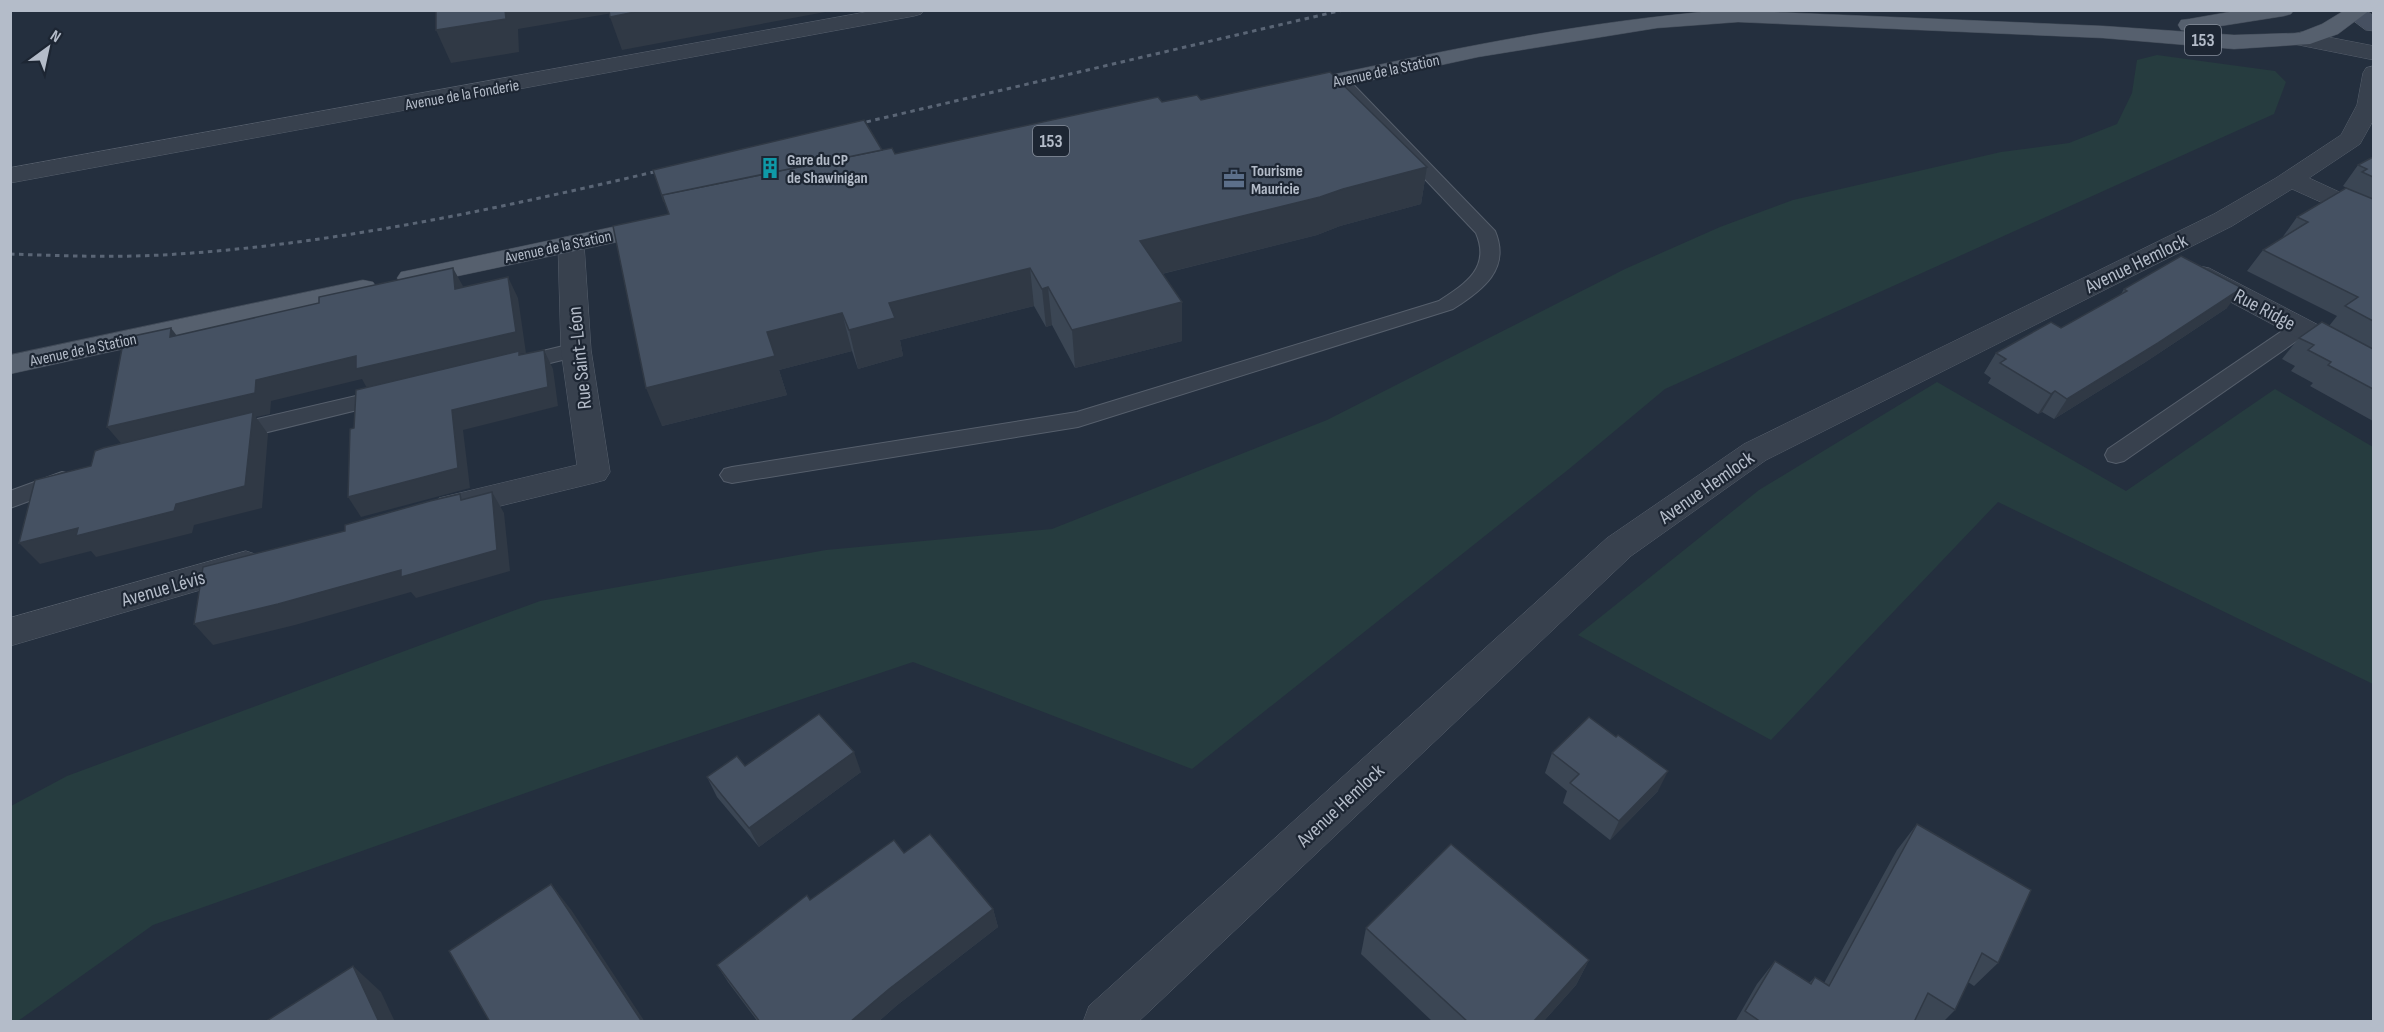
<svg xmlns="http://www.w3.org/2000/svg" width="2384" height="1032" viewBox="0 0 2384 1032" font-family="'Sofia Sans Condensed',sans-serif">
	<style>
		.green { fill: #263c3f }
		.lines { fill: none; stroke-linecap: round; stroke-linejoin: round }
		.lane-casing { stroke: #565f6c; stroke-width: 2 }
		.street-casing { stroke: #565f6c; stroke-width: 1 }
		.secondary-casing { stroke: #565f6c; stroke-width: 1 }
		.primary-casing { stroke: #414a57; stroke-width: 1 }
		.lane { fill: #38414e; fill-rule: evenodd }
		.street { fill: #38414e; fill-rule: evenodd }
		.secondary { fill: #465061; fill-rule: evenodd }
		.primary { fill: #56606e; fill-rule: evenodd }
		.rail { stroke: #5a6575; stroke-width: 3; stroke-dasharray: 4.5 4.5; stroke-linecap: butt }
		.wall { fill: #3b4654 }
		.shaded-wall { fill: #303945 }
		.building { fill: #455162; stroke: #303945; stroke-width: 1.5 }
		.labels { text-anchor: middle; stroke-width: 4.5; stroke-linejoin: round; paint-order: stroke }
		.far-street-label { font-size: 16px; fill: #b4bcc9; stroke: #1d2633 }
		.far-poi-label { font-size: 16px; font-weight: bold; fill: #b4bcc9; stroke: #1d2633; text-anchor: start }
		.shield { fill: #1d2633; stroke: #878f9c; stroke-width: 1.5 }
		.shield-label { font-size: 18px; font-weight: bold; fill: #b4bcc9 }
		.street-label { font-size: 20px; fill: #b4bcc9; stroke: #1d2633 }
	</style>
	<rect width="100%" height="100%" fill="#242f3e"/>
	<!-- green -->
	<g class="green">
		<polygon points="2157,55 2275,71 2286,82 2274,114 1665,389 1569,469 1192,769 913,662 602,766 153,925 18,1021 11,1021 11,806 67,776 540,601 826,550 1052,529 1327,420 1625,269 1720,227 1793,200 2001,152 2069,143 2117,124 2132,93 2137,60"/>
		<polygon points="1937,382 2126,491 2275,389 2373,447 2373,684 1998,502 1771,740 1578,635 1759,490"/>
	</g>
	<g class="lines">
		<defs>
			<g id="lane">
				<path d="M1340,75L1346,77L1495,231C1511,269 1483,290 1453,309L1078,427L732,483L724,481L720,475L724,469L732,467L1077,412L1439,301C1465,284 1491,268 1476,233L1334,83L1332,80Z"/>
				<polygon points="2301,321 2308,323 2311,328 2308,333 2124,461 2116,463 2108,461 2105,455 2108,449 2294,323"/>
				<polygon points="576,343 583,345 587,350 583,355 517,371 509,369 506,364 509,359"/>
				<polygon points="386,389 394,391 397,396 394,401 231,441 223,438 220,433 223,428 231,425"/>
				<polygon points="62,472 70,474 74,480 70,486 10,508 10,491"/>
			</g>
			<g id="street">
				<polygon points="877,10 924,10 921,14 914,16 10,183 10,168"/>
				<polygon points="2302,32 2374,46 2374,60 2294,44 2291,39 2294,34"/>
				<polygon points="2374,66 2374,119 2360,144 2309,178 2374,208 2374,226 2292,189 2232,226 1766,460 1631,556 1138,1022 1083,1022 1089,1006 1607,538 1744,444 2214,214 2276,178 2341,135 2357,105 2363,73 2366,68"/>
				<polygon points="571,236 580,238 584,244 591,350 610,472 605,480 594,483 451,518 439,514 435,506 439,498 577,465 561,350 558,244 562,238"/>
				<polygon points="2199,266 2209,268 2374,354 2374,375 2364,373 2189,280 2185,274 2189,268"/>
				<polygon points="246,551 258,555 263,564 258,573 10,646 10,618"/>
			</g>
			<polygon id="secondary" points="2339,10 2365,10 2374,16 2374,31 2366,30"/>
			<g id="primary">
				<path d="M1727,10L2103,26L2234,35L2299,33L2322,24L2345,10H2370L2338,34L2310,44L2234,49L2103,38L1738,22L1657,28L1478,57L1294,97L1286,95L1283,90L1286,85L1294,83C1437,52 1580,21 1727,10Z"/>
				<polygon points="2241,10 2294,10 2291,14 2284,16 2189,31 2181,30 2178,25 2181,20 2189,19"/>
				<polygon points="660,217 669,219 673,225 669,231 411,286 401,284 397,278 401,272 411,270"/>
				<polygon points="363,280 373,282 377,288 373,294 10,374 10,355"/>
			</g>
		</defs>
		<!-- lane casing -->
		<use href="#lane" class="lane-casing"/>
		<!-- street casing -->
		<use href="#street" class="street-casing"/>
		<!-- secondary casing -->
		<use href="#secondary" class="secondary-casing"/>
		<!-- primary casing -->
		<use href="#primary" class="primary-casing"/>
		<!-- lane -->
		<use href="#lane" class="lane"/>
		<!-- street -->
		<use href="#street" class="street"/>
		<!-- secondary -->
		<use href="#secondary" class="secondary"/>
		<!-- primary -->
		<use href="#primary" class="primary"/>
		<!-- rail -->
		<g class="rail">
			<polyline points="849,126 1343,10"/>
			<path d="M10,254C66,256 122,258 178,254C345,243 509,206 671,168"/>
		</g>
	</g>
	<!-- wall -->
	<g class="wall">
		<polygon points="1201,100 1427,167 1421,204 1340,226 1317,235 1162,274 1182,341 1075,368 1052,325 1046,327 1034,306 900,340 903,356 858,369 852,351 779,370 787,395 662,426 669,214 882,150 895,154 1162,102"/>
		<polygon points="2373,157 2373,421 2310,386 2313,383 2291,371 2295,366 2282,359 2299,338 2329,326 2337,316 2247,271 2263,250 2282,238 2297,217 2349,189 2343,186 2358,165"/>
		<polygon points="2124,289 2227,308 2144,363 2054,419 2042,412 2038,414 1988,383 1991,378 1984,373 1996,353 2061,328 2121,294"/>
		<polygon points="1552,753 1658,791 1610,840 1563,803 1567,791 1545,773"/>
		<polygon points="745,766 861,772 759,847 717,797 707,777"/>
		<polygon points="1917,824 1998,963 1974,986 1968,982 1955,1010 1943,1022 1735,1022 1757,984 1775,961 1809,983 1815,977 1824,983 1897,850"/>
		<polygon points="904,853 993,909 998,927 896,1006 878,1022 758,1022 728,982 717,965 810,900"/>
		<polygon points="1366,928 1589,960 1576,985 1543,1022 1433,1022 1361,954"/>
	</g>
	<!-- shaded-wall -->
	<g class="shaded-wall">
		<polygon points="505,10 612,10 613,13 518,29 519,52 451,63 436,30"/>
		<polygon points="645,10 836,10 622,50 610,17"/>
		<polygon points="1427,167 1421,204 1340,226 1317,235 1141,279 1140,241"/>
		<polygon points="453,268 464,288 455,289"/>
		<polygon points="1030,268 1034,306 900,340 903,356 858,369 849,330 889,303"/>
		<polygon points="508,277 518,298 526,353 520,354 528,371 368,390 362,379 271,401 270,414 256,417 268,434 262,508 194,525 192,533 96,557 91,551 40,564 19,543 125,448 107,427 256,380"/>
		<polygon points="1048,287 1052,325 1046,327 1042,289"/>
		<polygon points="2242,288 2227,308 2144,363 2054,419 2067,399"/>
		<polygon points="1182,302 1182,341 1075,368 1072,330"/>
		<polygon points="842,313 852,351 779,370 787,395 662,426 646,388 767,332"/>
		<polygon points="171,328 187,349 170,337"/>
		<polygon points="544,350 553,369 558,406 463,430 470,488 361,517 348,497 452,410"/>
		<polygon points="2055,391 2042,412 2038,414 2051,394"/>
		<polygon points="492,492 504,513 510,571 416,598 411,592 295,625 213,645 194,624"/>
		<polygon points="854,752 861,772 759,847 749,828"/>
		<polygon points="1668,771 1658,791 1610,840 1619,821"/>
		<polygon points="551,884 572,911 645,1022 642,1022"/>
		<polygon points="993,909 998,927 896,1006 878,1022 850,1022 889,989"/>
		<polygon points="1589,960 1576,985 1543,1022 1533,1022"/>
		<polygon points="353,966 381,992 395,1022 379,1022"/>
	</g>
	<!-- building -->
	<g class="building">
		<polygon points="436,10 505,10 506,19 436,30"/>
		<polygon points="609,10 645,10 610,17"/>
		<polygon points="1330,72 1427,167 1343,189 1320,197 1140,241 1182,302 1072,330 1048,287 1042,289 1030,268 889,303 895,318 849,330 842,313 767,332 775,356 646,388 613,226 669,214 662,195 892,148 895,154 1158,97 1162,102 1197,95 1201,100"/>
		<polygon points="864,120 882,150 662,195 664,202 653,170"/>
		<polygon points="2373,157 2373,177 2362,172 2367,169 2358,165"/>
		<polygon points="2346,188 2373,199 2373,321 2345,306 2358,297 2263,250 2308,222 2297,217"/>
		<polygon points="2181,256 2242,288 2158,343 2067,399 2055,391 2051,394 2000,363 2006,359 1996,353 2051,322 2061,328 2127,291 2124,289"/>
		<polygon points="453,268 455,289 508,277 516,332 356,369 356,356 256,380 255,393 107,427 124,338 171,328 170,337 319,303 319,297"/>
		<polygon points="2322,322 2373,349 2373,389 2328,365 2331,362 2308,350 2314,345 2299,338"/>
		<polygon points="544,350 548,387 452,410 458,468 348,497 350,429 354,428 356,390 519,351 519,355"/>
		<polygon points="253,412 245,486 176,504 174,511 76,536 78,528 19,543 35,480 91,466 95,451 103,448"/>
		<polygon points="492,492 497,550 401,577 401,570 278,604 194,624 203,567 345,531 345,525 430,501 460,494 461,500"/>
		<polygon points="819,714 854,752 749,828 707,777 737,756 745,766"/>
		<polygon points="1589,717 1616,737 1618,735 1668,771 1619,821 1570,783 1579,774 1552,753"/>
		<polygon points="1917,824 2031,890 1998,963 1982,953 1955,1010 1928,993 1914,1022 1761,1022 1745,1011 1775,961 1811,984 1815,977 1829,986"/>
		<polygon points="930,834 993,909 889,989 850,1022 760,1022 717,965 807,895 810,900 894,840 904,853"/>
		<polygon points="1451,844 1589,960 1533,1022 1468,1022 1366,928"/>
		<polygon points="551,884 642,1022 490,1022 449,951"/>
		<polygon points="353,966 379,1022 265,1022"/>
	</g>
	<!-- icons -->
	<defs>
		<symbol id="building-bare" viewBox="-9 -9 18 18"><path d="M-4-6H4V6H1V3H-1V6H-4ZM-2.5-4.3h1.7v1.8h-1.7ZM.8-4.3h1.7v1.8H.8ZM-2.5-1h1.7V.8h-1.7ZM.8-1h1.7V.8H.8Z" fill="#0f9aa8" stroke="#1d2633" stroke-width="2.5" paint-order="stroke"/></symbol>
		<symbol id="office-bare" viewBox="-9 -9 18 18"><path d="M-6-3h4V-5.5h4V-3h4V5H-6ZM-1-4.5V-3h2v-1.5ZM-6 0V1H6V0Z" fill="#5c6f8a" stroke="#1d2633" stroke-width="2.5" paint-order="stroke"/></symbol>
	</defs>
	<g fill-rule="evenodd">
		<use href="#building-bare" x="755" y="153" width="30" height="30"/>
		<use href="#office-bare" x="1219" y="164" width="30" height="30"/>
	</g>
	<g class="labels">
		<!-- far-street labels -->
		<g class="far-street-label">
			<text transform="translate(1386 70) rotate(-12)" y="6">Avenue de la Station</text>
			<text transform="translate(462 94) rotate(-10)" y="6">Avenue de la Fonderie</text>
			<text transform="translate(558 246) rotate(-12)" y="6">Avenue de la Station</text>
			<text transform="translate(83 349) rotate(-12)" y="6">Avenue de la Station</text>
		</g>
		<!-- far-poi labels -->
		<g class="far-poi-label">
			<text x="787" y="165">Gare du CP<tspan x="787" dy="18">de Shawinigan</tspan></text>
			<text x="1251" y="176">Tourisme<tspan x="1251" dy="18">Mauricie</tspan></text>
		</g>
		<!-- shield labels -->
		<g class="shield">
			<rect x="2185" y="25" width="36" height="30" rx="4.5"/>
			<rect x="1033" y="126" width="36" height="30" rx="4.5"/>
		</g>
		<g class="shield-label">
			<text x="2203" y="46">153</text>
			<text x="1051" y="147">153</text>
		</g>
		<!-- street labels -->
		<g class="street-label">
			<text transform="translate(2136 263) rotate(-26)" y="7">Avenue Hemlock</text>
			<text transform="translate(2265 309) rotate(28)" y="7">Rue Ridge</text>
			<text transform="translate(579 358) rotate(-96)" y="7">Rue Saint-Léon</text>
			<text transform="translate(1706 487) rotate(-35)" y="7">Avenue Hemlock</text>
			<text transform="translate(163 588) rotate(-16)" y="7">Avenue Lévis</text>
			<text transform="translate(1340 805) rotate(-43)" y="7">Avenue Hemlock</text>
		</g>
	</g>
	<!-- border -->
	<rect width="2384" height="1032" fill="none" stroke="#b4bcc9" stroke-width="24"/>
	<!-- north arrow -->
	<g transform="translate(48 48) rotate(33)" stroke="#1d2633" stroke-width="4.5" paint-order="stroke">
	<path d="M0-4.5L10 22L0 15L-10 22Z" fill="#b4bcc9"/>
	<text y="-9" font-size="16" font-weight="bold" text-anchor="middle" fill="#b4bcc9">N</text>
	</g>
</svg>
